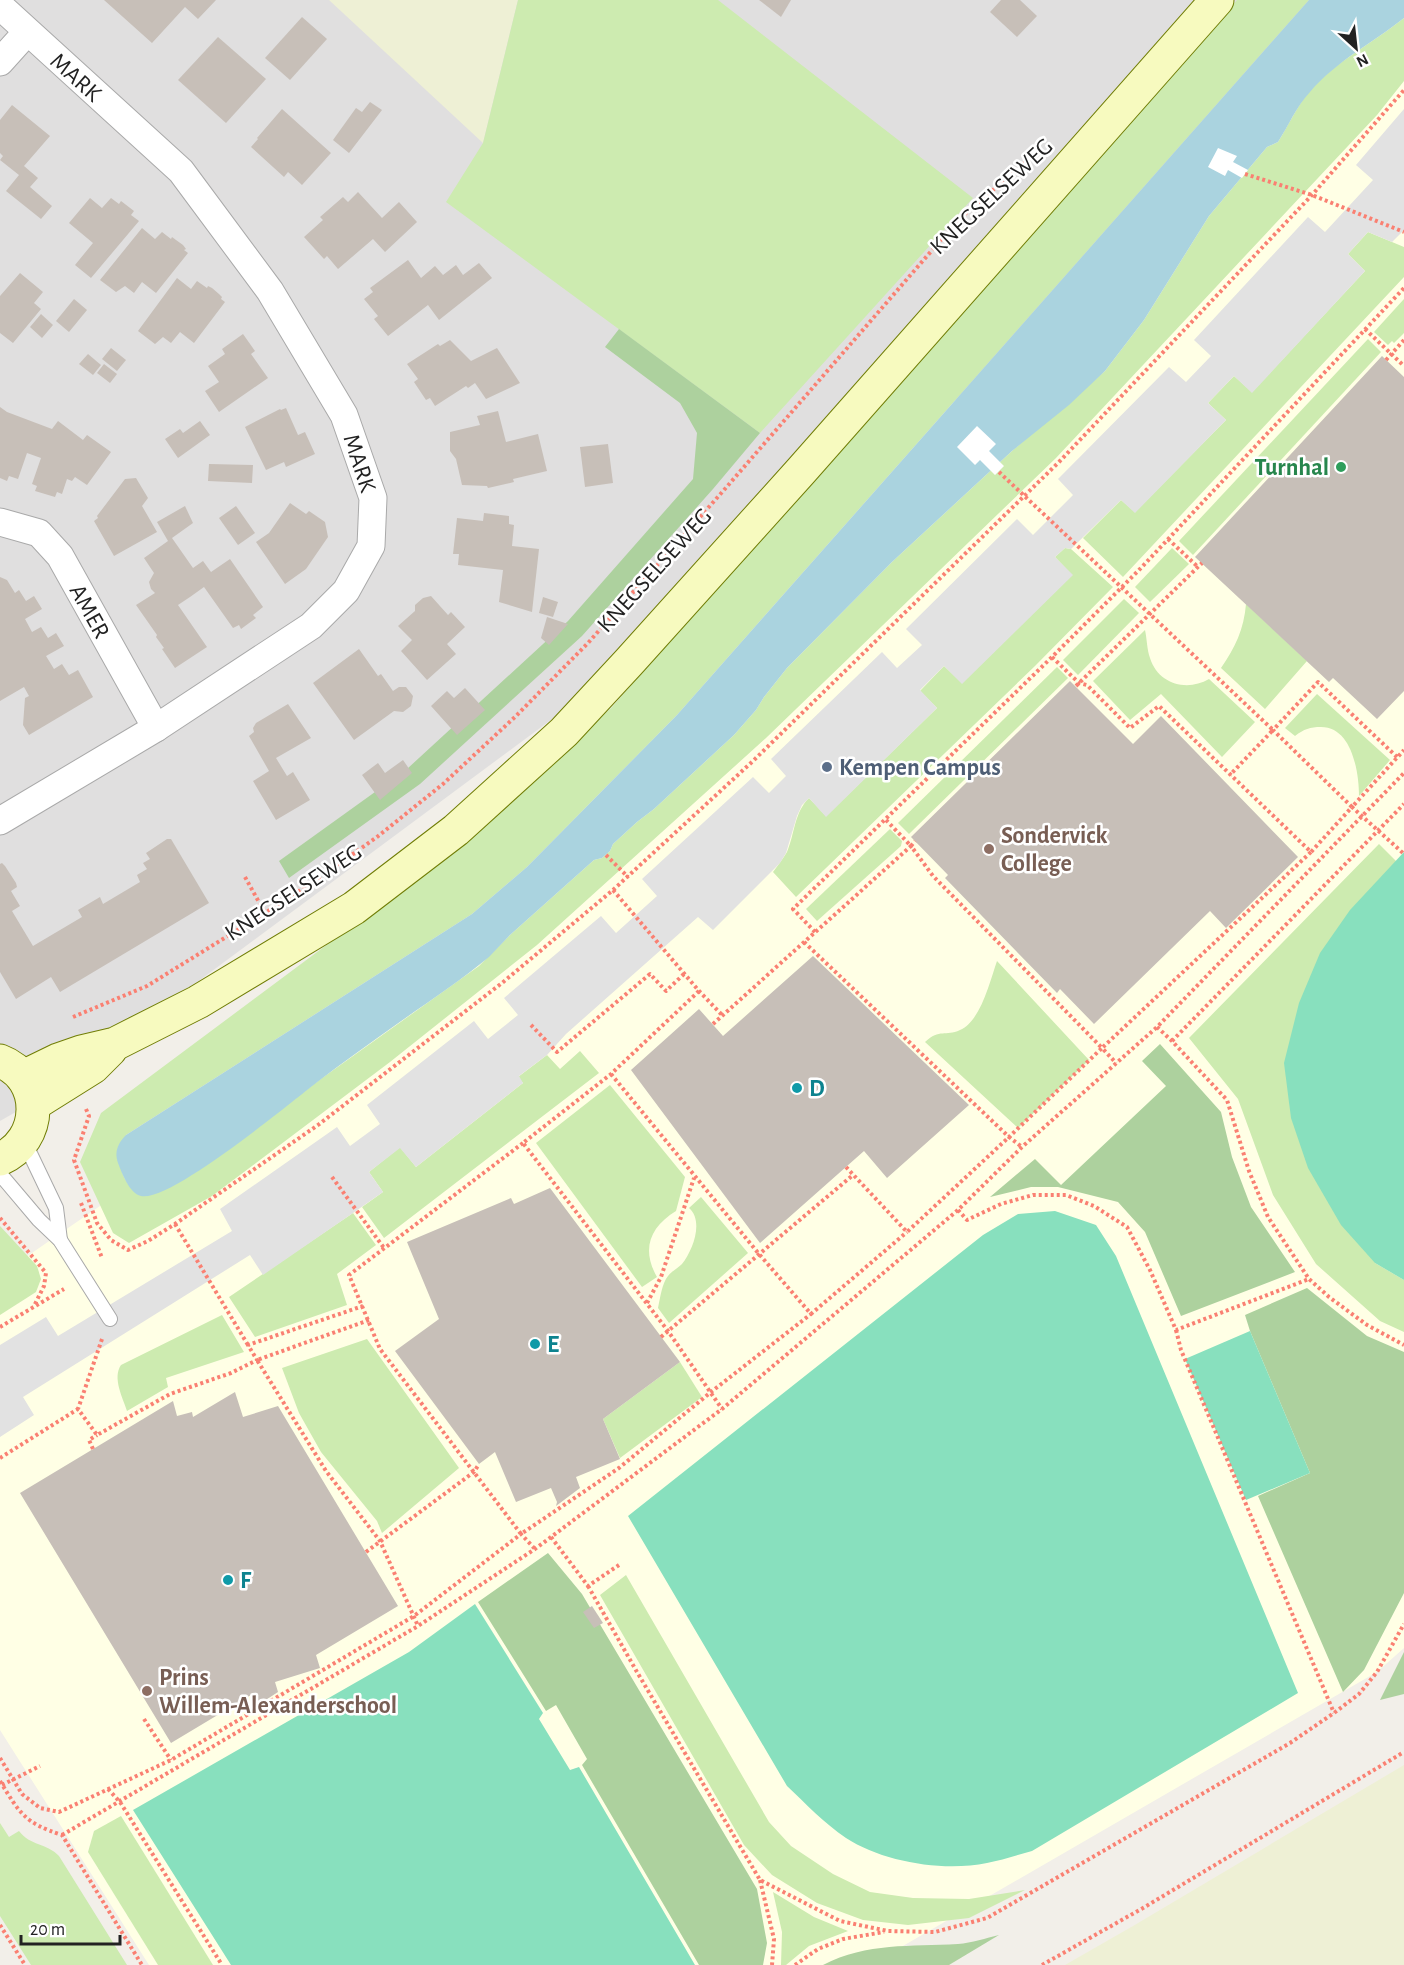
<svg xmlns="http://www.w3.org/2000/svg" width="1404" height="1965" viewBox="0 0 1404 1965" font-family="'Alegreya Sans',sans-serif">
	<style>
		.residential { fill: #e0dfdf }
		.education { fill: #ffffe5 }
		.farmland { fill: #eef0d5 }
		.grass { fill: #cdebb0 }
		.forest { fill: #add19e }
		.pitch { fill: #88e0be }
		.parking { fill: #e2e2e2 }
		.water { fill: #aad3df }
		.pier { fill: #fff }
		.building { fill: #c7bfb8 }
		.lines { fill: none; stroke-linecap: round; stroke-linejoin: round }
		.lane-casing { stroke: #a9a9a9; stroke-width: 16 }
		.street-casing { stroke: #a9a9a9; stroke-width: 29 }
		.secondary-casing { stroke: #707d05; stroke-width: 35 }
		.path { stroke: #fa8072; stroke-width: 4; stroke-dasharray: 3 3; stroke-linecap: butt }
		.lane { stroke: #fff; stroke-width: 14 }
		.street { stroke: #fff; stroke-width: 27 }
		.secondary { stroke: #f7fabf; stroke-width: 33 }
		.leisure-dot { fill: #2e9e5b; stroke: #fff; stroke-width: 2 }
		.service-dot { fill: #5c6f8a; stroke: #fff; stroke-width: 2 }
		.education-dot { fill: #8d6e63; stroke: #fff; stroke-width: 2 }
		.culture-dot { fill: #0f9aa8; stroke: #fff; stroke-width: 2 }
		.labels { text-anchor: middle; stroke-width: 5; stroke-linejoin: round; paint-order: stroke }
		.street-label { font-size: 24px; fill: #222; stroke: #fff }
		.leisure-label { font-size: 24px; font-weight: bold; fill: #27864d; stroke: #fff; text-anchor: end }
		.service-label { font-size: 24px; font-weight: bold; fill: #4e5e75; stroke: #fff; text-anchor: start }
		.education-label { font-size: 24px; font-weight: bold; fill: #785e54; stroke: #fff; text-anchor: start }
		.culture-label { font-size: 24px; font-weight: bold; fill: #0d838f; stroke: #fff; text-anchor: start }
	</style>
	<rect width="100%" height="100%" fill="#f2efe9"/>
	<!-- residential -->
	<polygon class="residential" points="0,0 1404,0 1404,60 819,503 710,602 42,1097 0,1121"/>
	<!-- education -->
	<polygon class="education" points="1404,0 1404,1648 1377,1672 870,1965 149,1965 0,1730 0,1275 401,998"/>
	<!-- farmland -->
	<g class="farmland">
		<polygon points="329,0 518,0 483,143"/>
		<polygon points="1404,1765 1404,1965 1065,1965 1133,1926"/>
	</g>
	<!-- grass -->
	<g class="grass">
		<polygon points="518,0 718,0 973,198 760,433 446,202 483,143"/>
		<path d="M1237,0H1309L677,715L527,867L472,914L126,1135C121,1161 115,1172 136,1193L218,1157L318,1081L479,966L510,935L594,860L602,858L610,851L613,844L637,822L654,809L734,735L756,710L764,697L787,668L892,562L1012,451L1105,371L1144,320L1209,216L1267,147L1278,142C1289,125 1296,107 1310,91C1336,61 1373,43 1404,18V81L1377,115L1056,458L766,738L537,945L390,1062L212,1196L129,1243L113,1233L80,1162L101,1113L450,853L611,708L833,455Z"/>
		<polygon points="1368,232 1404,247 1404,277 1123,577 1083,538 1121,500 1135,512 1226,420 1208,403 1234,376 1252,392 1365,271 1348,254"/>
		<polygon points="1404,299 1404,333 1394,343 1392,341 1388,345 1374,332"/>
		<polygon points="1368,339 1381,352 1193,555 1179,541"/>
		<path d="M1065,548L1071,549L1113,587L1035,666L796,897L773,872C778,865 783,859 787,852C795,833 794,813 809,798L826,816L937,708L920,691L944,666L962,683L1072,575L1055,557Z"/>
		<polygon points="1172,548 1189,564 1150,602 1135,587"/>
		<polygon points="1124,599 1139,613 1078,675 1063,660"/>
		<path d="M1246,604L1307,661L1265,709L1221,668C1235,648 1244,629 1246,604Z"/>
		<path d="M1145,630C1147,639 1147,650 1150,658C1158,684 1187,692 1209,679L1255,722L1222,757L1161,694L1130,720L1093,681Z"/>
		<polygon points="1057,667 1068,678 909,834 898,823"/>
		<path d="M1317,694L1390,760L1359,796C1359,772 1352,727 1321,727C1310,727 1304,729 1295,736L1285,728Z"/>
		<polygon points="890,829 902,841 901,846 817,921 806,909"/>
		<polygon points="1379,844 1396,861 1375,1263 1404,1280 1404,1332 1380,1321 1316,1264 1273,1195 1238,1099 1189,1038"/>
		<path d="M997,961L1089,1060L1018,1128L925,1042C940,1028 945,1037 960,1030C981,1021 990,981 997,961Z"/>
		<polygon points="580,1051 599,1073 384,1238 362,1207 383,1192 369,1172 400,1147 416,1167 523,1083 518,1077 547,1055 560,1069"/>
		<path d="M610,1085L685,1177L676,1211C650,1227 641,1249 657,1277L642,1287L536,1143Z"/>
		<path d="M701,1197L748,1253L669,1323L658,1308C660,1299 662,1283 668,1276C672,1271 678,1268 682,1264C693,1250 704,1221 689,1208Z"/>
		<polygon points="353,1213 376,1245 337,1274 347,1305 255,1337 229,1297"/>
		<polygon points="0,1226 37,1266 41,1279 36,1292 0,1315"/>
		<path d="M222,1315L244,1352L166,1378L168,1387L127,1411C123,1398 112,1378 121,1365Z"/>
		<polygon points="367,1339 459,1468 382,1533 377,1521 321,1452 299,1413 282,1368"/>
		<polygon points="680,1362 702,1397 620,1458 603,1419"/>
		<polygon points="626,1575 769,1822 791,1846 833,1874 870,1892 913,1898 969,1899 1025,1890 969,1918 908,1925 863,1920 817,1903 772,1875 744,1845 600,1595"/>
		<polygon points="121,1816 213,1965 158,1965 88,1852 94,1831"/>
		<path d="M0,1823L9,1837L19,1831C30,1846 47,1843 59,1856L127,1965H31L0,1916Z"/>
		<polygon points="773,1892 814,1917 848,1931 809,1946 786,1965 781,1965 782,1932"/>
	</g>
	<!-- forest -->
	<g class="forest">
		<polygon points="619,329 760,433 713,489 582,636 420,784 289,878 279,861 407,769 568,621 693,479 697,433 680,403 605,347"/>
		<polygon points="1160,1044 1221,1112 1232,1157 1251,1207 1295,1272 1181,1316 1145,1232 1118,1202 1058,1187 1031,1187 990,1197 1035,1159 1061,1185 1166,1086 1142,1061"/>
		<polygon points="1307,1288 1367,1336 1404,1352 1404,1593 1364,1670 1343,1692 1258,1496 1310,1473 1250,1331 1245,1315"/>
		<polygon points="548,1553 582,1594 757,1889 767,1943 763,1965 699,1965 582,1765 587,1759 556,1705 546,1711 478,1602"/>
		<polygon points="1404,1652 1404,1694 1380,1700"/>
		<path d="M999,1935L949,1965H823C868,1942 910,1947 958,1944C972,1943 986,1938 999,1935Z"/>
	</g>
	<!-- pitch -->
	<g class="pitch">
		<polygon points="1404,852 1404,1280 1375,1263 1341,1225 1308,1168 1291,1118 1284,1063 1299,1003 1320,953 1350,910"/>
		<path d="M1055,1211L1096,1225L1116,1256L1298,1693L1032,1851C1017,1855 1002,1860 987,1863C943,1872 883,1862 846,1838C824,1823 806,1804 787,1786L628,1516L983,1235L1018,1214Z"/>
		<polygon points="1250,1331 1310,1473 1246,1500 1185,1359"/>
		<polygon points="475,1604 543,1713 539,1719 570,1770 579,1767 695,1965 231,1965 133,1810 409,1652"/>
	</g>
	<!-- parking -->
	<polygon class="parking" points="1404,109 1404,230 1392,242 1368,232 1348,254 1365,271 1252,393 1234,376 1208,403 1226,420 1135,513 1121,500 1071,549 1065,548 1055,557 1073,575 962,684 944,666 920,690 937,708 826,817 809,798 802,805 797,816 786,853 780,863 713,930 698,917 566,1034 547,1055 519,1076 523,1083 416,1167 400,1148 369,1172 383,1192 353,1213 263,1275 250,1255 23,1397 34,1415 0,1437 0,1345 46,1317 58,1336 232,1231 220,1209 337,1127 350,1146 380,1124 367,1105 474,1021 488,1039 518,1015 504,998 601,916 616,933 657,896 642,879 753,777 769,793 786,776 771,759 882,652 897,668 922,645 906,629 1017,519 1033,535 1073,495 1058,479 1169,367 1186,382 1211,356 1194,340 1308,217 1325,232 1373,180 1356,165"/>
	<!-- water -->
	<path class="water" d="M1309,0H1404V18C1373,43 1336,61 1310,92C1296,107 1289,125 1278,142L1267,147L1209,216L1144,320L1105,371L1069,405L1012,451L892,562L787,668L764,697L756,710L734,735L654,809L637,822L613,844L610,851L602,858L594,860L510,935L489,957C460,981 428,1002 397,1024C370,1043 342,1063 316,1083C289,1104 169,1203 141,1196C129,1193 122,1173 118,1163C114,1152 118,1143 126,1135L472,914L527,867L677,715Z"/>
	<!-- pier -->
	<g class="pier">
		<polygon points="1218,148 1237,156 1233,162 1248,170 1242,178 1228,170 1225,176 1208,167"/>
		<polygon points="977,426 996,444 989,451 1004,466 995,475 980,460 975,465 957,447"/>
	</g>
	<!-- building -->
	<g class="building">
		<polygon points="104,0 216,0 198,19 185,7 152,43"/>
		<polygon points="759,0 791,0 781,17"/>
		<polygon points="1001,0 1020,0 1037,16 1017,37 990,12"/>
		<polygon points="302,17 327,39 290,80 265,58"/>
		<polygon points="218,37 266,79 226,123 178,80"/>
		<polygon points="370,102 382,110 349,153 333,140 356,108 362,112"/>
		<polygon points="12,105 50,136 24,166 38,178 30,187 52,206 41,219 6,191 19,175 0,160 3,156 0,153 0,120"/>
		<polygon points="282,109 331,153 302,185 288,172 284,177 251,147 258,139 257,138"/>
		<polygon points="358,192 382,218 399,202 417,222 385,252 373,239 338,269 327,256 324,259 304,237 323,220 320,217 343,197 348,202"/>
		<polygon points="90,198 102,208 111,198 119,204 121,201 134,211 131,215 139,221 91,278 75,265 93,243 69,223"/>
		<polygon points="142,228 155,239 162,232 171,239 172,237 176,240 183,245 186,249 184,250 188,253 156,293 142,282 134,293 125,286 116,292 100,280"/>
		<polygon points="408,260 421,278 435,266 443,275 456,265 463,275 479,263 492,278 439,320 428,305 388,336 374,319 378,316 364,299 373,292 370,288"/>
		<polygon points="20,273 43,292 34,303 41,309 13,343 0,333 0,296"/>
		<polygon points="177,278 191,289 197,281 207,288 208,286 212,288 219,294 222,297 221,299 225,302 194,343 180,332 171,343 163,337 155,344 138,331"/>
		<polygon points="74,299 87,310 69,332 56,321"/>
		<polygon points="41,314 53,325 42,338 30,327"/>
		<polygon points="243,334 255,351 251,354 268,378 219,412 205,391 219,382 208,366 225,354 222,349"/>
		<polygon points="450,340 471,361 497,348 520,383 486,399 475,383 468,388 466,386 435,406 430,398 426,400 414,382 418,379 407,364 438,344 440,346"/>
		<polygon points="111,348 126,360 117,371 102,359"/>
		<polygon points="88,354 101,365 93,375 79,364"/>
		<polygon points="1382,356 1404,377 1404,691 1377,719 1333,678 1329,682 1195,557"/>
		<polygon points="104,364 117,374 110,383 97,373"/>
		<polygon points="0,407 7,412 52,429 58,421 83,440 87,435 111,452 87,485 75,477 72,481 67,479 62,494 57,492 55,497 35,491 37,486 32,484 41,458 27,453 18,479 9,476 7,481 0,478"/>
		<polygon points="286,408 298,435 305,432 315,454 286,467 284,462 266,470 245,427 280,409 281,410"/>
		<polygon points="498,411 506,442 538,434 547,471 513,479 514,482 488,488 487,486 462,485 456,459 450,451 450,432 480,425 477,416"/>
		<polygon points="200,421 210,435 178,458 165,439 180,429 183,433"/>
		<polygon points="608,444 613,483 585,487 580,447"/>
		<polygon points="209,464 253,465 252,483 208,481"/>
		<polygon points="136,478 148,498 142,506 157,532 114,556 94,521 98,518 97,516 125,479"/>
		<polygon points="290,503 306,514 309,511 325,522 328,537 306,569 285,584 256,542 269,533"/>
		<polygon points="185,506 193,523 172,538 193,568 203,561 211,572 230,559 263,607 253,615 256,618 241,629 239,625 233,628 204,587 190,597 178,605 207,647 175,668 162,649 164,648 156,637 157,635 136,605 155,593 151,589 149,582 154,573 144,558 168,541 157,522"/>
		<polygon points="236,506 255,533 238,545 219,518"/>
		<polygon points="484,513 509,516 509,524 514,525 512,546 539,549 532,612 499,602 503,570 458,565 459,554 453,554 457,518 483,521"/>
		<polygon points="0,577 7,580 15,593 19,590 26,601 34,596 42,609 25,619 32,632 41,627 48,638 56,633 64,646 46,656 54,669 62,664 69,675 78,670 93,697 29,735 23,725 25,698 29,696 24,687 0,701"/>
		<polygon points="431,596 448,615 451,612 465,627 447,644 456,654 427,680 401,651 412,640 398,626 415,611 415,605 423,598"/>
		<polygon points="543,597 558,602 553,617 539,613"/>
		<polygon points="547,617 568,624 549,645 541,638"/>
		<polygon points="359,649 378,676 381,674 393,691 399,687 406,687 413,696 411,706 403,712 394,711 354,740 313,683"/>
		<polygon points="1070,681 1133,744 1161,716 1298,857 1226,928 1210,911 1094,1024 1060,989 1057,993 945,878 948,875 911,837"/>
		<polygon points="465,688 485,710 457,735 431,706 447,691 454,698"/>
		<polygon points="288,704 311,738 276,758 287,776 293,772 310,800 276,820 253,781 269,771 249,736 254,732 253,728 256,723"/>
		<polygon points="403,760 412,773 380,800 362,775 378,763 385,773"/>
		<polygon points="167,839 171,839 209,903 60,992 51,977 16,999 0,972 0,864 2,863 5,866 16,883 17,887 11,891 20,906 12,911 33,946 82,917 78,910 100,897 103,904 140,882 137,875 147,869 143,863 150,859 146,853"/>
		<polygon points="813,956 969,1105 887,1178 864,1151 760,1243 631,1070 699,1009 723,1036"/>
		<polygon points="550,1188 680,1362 603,1419 620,1459 576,1477 580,1488 556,1506 557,1502 551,1488 516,1502 495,1452 479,1464 395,1351 439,1319 407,1242 511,1198 514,1204"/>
		<polygon points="235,1392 243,1417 278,1406 398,1606 316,1655 320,1668 275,1682 278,1692 255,1707 251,1695 171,1743 20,1493 173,1401 177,1416 192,1412 193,1417"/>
		<polygon points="592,1606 603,1623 594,1628 583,1612"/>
	</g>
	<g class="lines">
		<defs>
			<g id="lane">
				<polyline points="24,1141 56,1208 60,1240"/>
				<polyline points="0,1174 39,1220 60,1240 110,1319"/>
			</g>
			<g id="street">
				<polyline points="0,6 181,171 270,291 344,415 373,498 371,546 346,591 311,626 156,728 0,821"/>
				<polyline points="0,62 27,32"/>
				<polyline points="0,522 39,533 60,556 156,728"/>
			</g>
			<g id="secondary">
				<path d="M0,1061C45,1078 43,1141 0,1159"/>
				<polyline points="23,1077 58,1060 81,1052 115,1044 198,1002 354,908 456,830 564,732 629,662 801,471 1217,0"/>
				<polyline points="34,1104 93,1067 110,1050"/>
			</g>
		</defs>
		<!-- lane casing -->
		<use href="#lane" class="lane-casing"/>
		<!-- street casing -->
		<use href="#street" class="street-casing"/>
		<!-- secondary casing -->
		<use href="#secondary" class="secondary-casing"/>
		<!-- path -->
		<g class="path">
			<polyline points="1245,174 1312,195 1404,232"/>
			<polyline points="1365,329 1404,366"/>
			<polyline points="1386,360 1404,340"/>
			<polyline points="999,472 1273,730 1230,775"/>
			<polyline points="1168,539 1198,567"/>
			<polyline points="1052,657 1079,683 1087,685 1130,728 1159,706 1311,852 1352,807 1404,854"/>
			<polyline points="1076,686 1202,563"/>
			<polyline points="1397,757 1318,682 1273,730 1352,807 1404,750"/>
			<polyline points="886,820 911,846 915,841"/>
			<polyline points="606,855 628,877"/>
			<polyline points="245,877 265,913"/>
			<polyline points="613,890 753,761 1059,462 1312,195 1404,90"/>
			<polyline points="815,932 793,909 1052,657 1140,569 1404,288"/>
			<polyline points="804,942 1009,1137 1102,1048 1116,1063"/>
			<polyline points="699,991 611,1074 523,1143 668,1331 722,1409"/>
			<polyline points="73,1017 147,986 265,913 316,880 377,837 443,784 516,716 588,643 724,490 960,218 1027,161"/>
			<polyline points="713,1024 911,846 933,876 1102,1048 1311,852"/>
			<polyline points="531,1025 557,1052 650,974 666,991 684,974"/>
			<polyline points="1157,1027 1172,1041 1227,1100 1249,1171 1268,1217 1309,1279 1329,1297 1367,1325 1404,1345"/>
			<polyline points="1172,1041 1404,804"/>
			<polyline points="611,1074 759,1254 811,1314 907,1232"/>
			<polyline points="86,1109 89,1116 74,1160 97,1223 111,1240 128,1250 148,1241 175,1224 318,1125 502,983 613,890 699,991 722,1015"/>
			<polyline points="523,1143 349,1275 380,1349 521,1534 619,1468 711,1392 811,1314"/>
			<polyline points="846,1167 907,1232 1009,1137 1022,1147"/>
			<polyline points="332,1177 384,1248"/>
			<polyline points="81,1203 102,1258"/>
			<polyline points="958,1210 967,1220 1001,1204 1033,1195 1066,1195 1094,1206 1127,1227 1150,1270 1176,1330 1309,1279"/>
			<polyline points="0,1218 46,1273 44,1286 34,1306"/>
			<polyline points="175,1224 248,1345"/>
			<polyline points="647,1303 661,1277 694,1178"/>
			<polyline points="369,1320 257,1360 326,1471 380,1541 418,1626"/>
			<polyline points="0,1327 64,1289"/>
			<polyline points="1176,1330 1181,1350 1334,1713"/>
			<polyline points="661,1337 853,1175"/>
			<polyline points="102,1339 78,1409 97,1435 170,1394 231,1373 257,1360 248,1345 363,1306"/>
			<polyline points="93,1449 89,1440 97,1435"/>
			<polyline points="0,1458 78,1409"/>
			<polyline points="551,1537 588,1586 619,1565"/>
			<polyline points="366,1552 474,1472 479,1464"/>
			<polyline points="588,1586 637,1672 760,1880 840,1921 888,1931 935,1932 987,1918 1290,1743 1334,1713 1359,1694 1377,1672 1404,1624"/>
			<polyline points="144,1719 171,1760"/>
			<polyline points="0,1758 22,1794 40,1808 59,1812 171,1760 414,1616 521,1534 535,1549"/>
			<path d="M0,1781C20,1814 25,1823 62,1835L142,1965"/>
			<polyline points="2,1785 40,1766"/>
			<polyline points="108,1789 120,1802 222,1965"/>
			<polyline points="62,1835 418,1626 535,1549 722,1409 958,1210 1022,1147 1157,1027 1404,773"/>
			<polyline points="760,1880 774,1939 772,1965"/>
			<polyline points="0,1925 25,1965"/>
			<polyline points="795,1965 818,1949 843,1939 884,1932"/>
			<polyline points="1042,1965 1143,1908 1404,1752"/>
		</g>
		<!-- lane -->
		<use href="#lane" class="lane"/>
		<!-- street -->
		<use href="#street" class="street"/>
		<!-- secondary -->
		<use href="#secondary" class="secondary"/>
	</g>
	<!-- markers -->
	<circle class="leisure-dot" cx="1341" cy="467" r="6"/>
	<circle class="service-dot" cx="827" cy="767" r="6"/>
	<g class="education-dot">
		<circle cx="989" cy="849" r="6"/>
		<circle cx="147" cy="1691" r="6"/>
	</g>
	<g class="culture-dot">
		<circle cx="797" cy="1088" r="6"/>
		<circle cx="535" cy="1344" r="6"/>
		<circle cx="228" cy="1580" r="6"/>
	</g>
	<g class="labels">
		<!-- street labels -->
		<g class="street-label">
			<text transform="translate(76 77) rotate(42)" y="8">MARK</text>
			<text transform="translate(991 196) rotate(-43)" y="8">KNEGSELSEWEG</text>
			<text transform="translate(360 463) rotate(72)" y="8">MARK</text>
			<text transform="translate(654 570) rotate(-48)" y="8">KNEGSELSEWEG</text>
			<text transform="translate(90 611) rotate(61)" y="8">AMER</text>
			<text transform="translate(293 892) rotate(-33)" y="8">KNEGSELSEWEG</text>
		</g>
		<!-- leisure labels -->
		<g class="leisure-label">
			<text x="1329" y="475">Turnhal</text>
		</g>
		<!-- service labels -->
		<g class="service-label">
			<text x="839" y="775">Kempen Campus</text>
		</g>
		<!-- education labels -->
		<g class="education-label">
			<text x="1001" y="843">Sondervick<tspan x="1001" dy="28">College</tspan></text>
			<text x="159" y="1685">Prins<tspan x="159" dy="28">Willem-Alexanderschool</tspan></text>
		</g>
		<!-- culture labels -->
		<g class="culture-label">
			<text x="809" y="1096">D</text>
			<text x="547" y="1352">E</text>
			<text x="240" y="1588">F</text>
		</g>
	</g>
	<!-- north arrow -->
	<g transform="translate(1356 48) rotate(153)" stroke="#ffffff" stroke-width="4.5" paint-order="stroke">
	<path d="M0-4.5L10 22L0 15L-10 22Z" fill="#222222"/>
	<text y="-9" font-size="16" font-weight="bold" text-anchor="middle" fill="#222222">N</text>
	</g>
	<!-- scale -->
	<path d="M21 1935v9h99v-9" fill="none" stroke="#222222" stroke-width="3"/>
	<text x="30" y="1935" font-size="18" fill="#222222" stroke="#ffffff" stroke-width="4.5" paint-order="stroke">20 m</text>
</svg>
